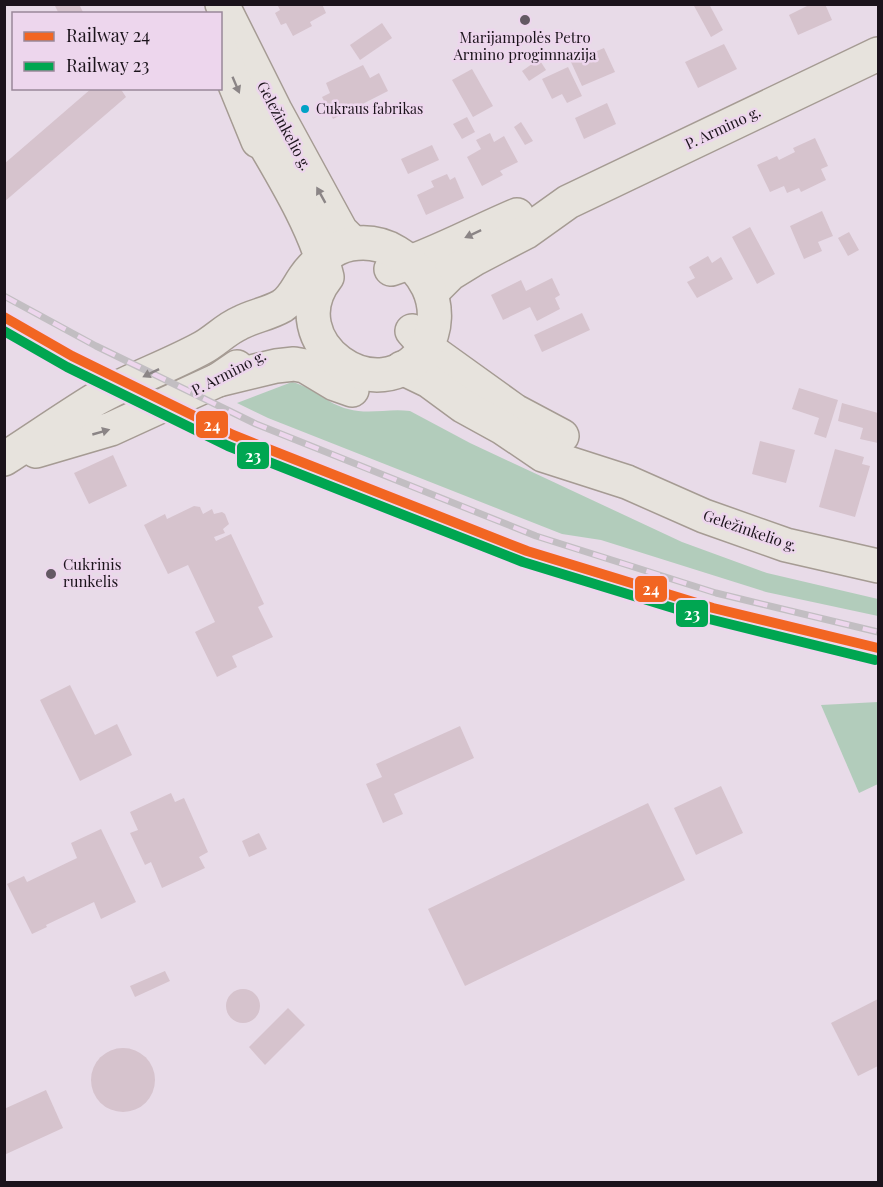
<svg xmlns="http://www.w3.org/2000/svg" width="883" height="1187" viewBox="0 0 883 1187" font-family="'Playfair Display',serif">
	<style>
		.green { fill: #b2ccbb }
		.building { fill: #d6c3cd }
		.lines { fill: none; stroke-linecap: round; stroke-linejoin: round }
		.major-casing { stroke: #a59b93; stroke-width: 36 }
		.major { stroke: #e7e3dd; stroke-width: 33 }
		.rail-casing { stroke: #c2bec2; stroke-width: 7 }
		.rail { stroke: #edd6ed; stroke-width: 4.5; stroke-dasharray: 14; stroke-linecap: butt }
		.rail-1-casing { stroke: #edd6ed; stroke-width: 15 }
		.rail-2-casing { stroke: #edd6ed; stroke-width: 15 }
		.rail-1 { stroke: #f26522; stroke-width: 10 }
		.rail-2 { stroke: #00a651; stroke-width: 10 }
		.oneway { fill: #8b8586 }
		.poi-dot { fill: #635963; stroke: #edd6ed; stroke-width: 2 }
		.bus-dot { fill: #01a2c5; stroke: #edd6ed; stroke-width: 2 }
		.labels { text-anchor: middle; stroke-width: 5; stroke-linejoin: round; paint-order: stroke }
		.bus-label { font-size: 14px; fill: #1b131b; stroke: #edd6ed; text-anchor: start }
		.poi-label { font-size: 15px; fill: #1b131b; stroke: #edd6ed }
		.street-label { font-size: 15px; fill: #1b131b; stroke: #edd6ed }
		.line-badge { stroke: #edd6ed; stroke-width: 2 }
		.badge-label { font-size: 16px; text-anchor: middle; font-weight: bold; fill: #fff }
	</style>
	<rect width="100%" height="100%" fill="#e8dbe8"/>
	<!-- green -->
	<g class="green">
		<path d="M292,382C313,387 327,404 348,409C370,415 388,408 410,411L470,443L682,542L767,573L878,599V616L766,592L601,540L562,534L268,418L237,403Z"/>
		<polygon points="878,702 878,784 859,793 821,705"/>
	</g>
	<!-- building -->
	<g class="building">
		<polygon points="54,4 79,4 84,14 59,14"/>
		<polygon points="277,4 322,4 326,13 310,22 312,26 293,36 286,23 281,25 275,13 280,10"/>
		<polygon points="693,4 709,4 723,30 711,37"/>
		<polygon points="811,4 825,4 832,20 798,35 789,15"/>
		<polygon points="382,23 392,38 360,60 350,45"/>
		<polygon points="724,44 737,69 698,88 685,62"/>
		<polygon points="604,48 615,72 582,86 571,62"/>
		<polygon points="539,59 546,70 529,81 522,71"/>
		<polygon points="363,65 370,78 379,73 388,91 333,119 322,97 330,93 326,83"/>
		<polygon points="568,67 582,96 567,103 562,94 552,99 542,79"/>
		<polygon points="472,69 493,106 473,117 452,80"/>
		<polygon points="92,88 120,88 126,97 4,202 4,164"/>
		<polygon points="607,103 616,124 584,139 575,118"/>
		<polygon points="467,117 475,132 462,139 453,124"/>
		<polygon points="521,122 533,141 525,145 514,127"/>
		<polygon points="490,133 494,142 504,136 518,162 500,171 503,175 482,186 467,157 481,149 476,140"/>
		<polygon points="815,138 828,166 821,169 826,180 801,192 799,188 787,193 784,186 770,192 757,165 777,156 779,160 795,152 793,148"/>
		<polygon points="432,145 439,160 408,174 401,159"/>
		<polygon points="447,174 450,180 455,177 464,198 426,215 417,195 434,187 431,181"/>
		<polygon points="822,211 833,236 818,242 822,251 804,259 790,226"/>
		<polygon points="750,227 775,274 757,284 732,237"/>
		<polygon points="849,232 859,250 848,256 838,238"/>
		<polygon points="708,256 712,263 721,257 733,279 697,298 687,282 695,278 689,267"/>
		<polygon points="552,278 560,295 555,298 560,309 537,321 530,307 503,320 491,295 521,280 526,291"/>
		<polygon points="582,313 590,330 542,352 534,335"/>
		<polygon points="799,388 838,400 826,438 814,434 819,418 792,409"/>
		<polygon points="842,403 878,413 878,443 860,439 863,428 838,421"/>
		<polygon points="760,441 795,450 786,483 752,474"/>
		<polygon points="835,449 864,457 862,464 870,466 855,517 819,507"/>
		<polygon points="113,455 127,486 89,504 74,473"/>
		<polygon points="194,506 200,507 203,514 212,509 214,514 222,512 225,514 229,524 223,529 225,533 214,537 216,541 231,534 264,604 258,607 273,637 232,656 237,667 217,677 195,632 215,622 188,565 168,574 144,525 165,514 167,519"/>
		<polygon points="70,685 95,735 117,724 132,755 80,781 40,700"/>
		<polygon points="460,726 474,758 394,794 403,814 383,823 366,784 382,777 376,764"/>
		<polygon points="721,786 743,833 696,855 674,808"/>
		<polygon points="171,793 175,802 184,798 208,852 199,857 205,868 162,888 151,862 145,865 130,833 138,830 130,812"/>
		<polygon points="648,803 685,880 465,986 428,909"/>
		<polygon points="101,829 136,902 101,919 94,902 46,925 47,927 32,934 7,884 24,876 27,882 77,858 71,843"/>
		<polygon points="259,833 267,849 249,857 242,841"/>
		<polygon points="165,971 170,981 135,997 130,986"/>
		<circle cx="243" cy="1006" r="17"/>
		<polygon points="878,999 878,1066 858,1076 831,1023"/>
		<polygon points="288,1008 305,1025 265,1065 249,1047"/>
		<circle cx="123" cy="1080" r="32"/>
		<polygon points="46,1090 63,1128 4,1155 4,1109"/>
	</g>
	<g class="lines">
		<defs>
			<g id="major">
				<polyline points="222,4 275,110 341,231 353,243"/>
				<polyline points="220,48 258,141"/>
				<path d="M391,269C435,255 474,233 517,215"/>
				<polyline points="431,293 450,274 476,258 526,232 568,202 878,54"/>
				<polyline points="412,331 426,347 515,411 562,436"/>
				<polyline points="402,368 429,381 463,406 503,428 543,455 627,482 704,516 786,545 878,566"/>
				<polyline points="218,380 276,366 294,364 305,366 335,384 352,390"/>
				<polyline points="36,451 111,429 218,380 237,367"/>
				<path d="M4,459C35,439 65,418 96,399C129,380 167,367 202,348C215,341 226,329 240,323C253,316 268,314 282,306C293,299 297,288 304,278C314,263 333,247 351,244C385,238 413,258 428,287C437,306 437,330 425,348C379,416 276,341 327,277C315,225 278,168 251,121"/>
			</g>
		</defs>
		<!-- major casing -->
		<use href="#major" class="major-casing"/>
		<!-- major -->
		<use href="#major" class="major"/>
		<defs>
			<polyline id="rail" points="4,296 96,346 256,424 536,536 716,593 878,632"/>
		</defs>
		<!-- rail casing -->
		<use href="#rail" class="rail-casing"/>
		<!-- rail -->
		<use href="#rail" class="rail"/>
		<defs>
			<polyline id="rail-1" points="4,317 72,356 233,435 527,551 713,608 878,648"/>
			<polyline id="rail-2" points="4,331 67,367 228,446 523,562 709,619 875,660"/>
		</defs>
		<!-- rail-1 casing -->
		<use href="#rail-1" class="rail-1-casing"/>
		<!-- rail-2 casing -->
		<use href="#rail-2" class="rail-2-casing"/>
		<!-- rail-1 -->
		<use href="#rail-1" class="rail-1"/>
		<!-- rail-2 -->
		<use href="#rail-2" class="rail-2"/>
	</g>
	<!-- one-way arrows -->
	<defs><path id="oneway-solid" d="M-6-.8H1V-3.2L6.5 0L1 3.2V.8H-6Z" transform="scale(1.5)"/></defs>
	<g class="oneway">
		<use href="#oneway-solid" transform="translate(236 85) rotate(67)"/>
		<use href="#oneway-solid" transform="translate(321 195) rotate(-119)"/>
		<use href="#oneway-solid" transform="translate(473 234) rotate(155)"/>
		<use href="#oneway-solid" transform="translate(151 373) rotate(154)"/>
		<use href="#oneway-solid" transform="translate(101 432) rotate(-16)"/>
	</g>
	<!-- markers -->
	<g class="poi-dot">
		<circle cx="525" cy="20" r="6"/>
		<circle cx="51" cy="574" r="6"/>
	</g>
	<circle class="bus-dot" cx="305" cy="109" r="5"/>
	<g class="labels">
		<!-- bus labels -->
		<g class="bus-label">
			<text x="316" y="114">Cukraus fabrikas</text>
		</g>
		<!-- poi labels -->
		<g class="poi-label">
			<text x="525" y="43">Marijampolės Petro<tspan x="525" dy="17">Armino progimnazija</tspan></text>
			<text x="63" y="570" text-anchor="start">Cukrinis<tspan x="63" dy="17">runkelis</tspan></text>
		</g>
		<!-- street labels -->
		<g class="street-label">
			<text transform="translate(284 126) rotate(62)" y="5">Geležinkelio g.</text>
			<text transform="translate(723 128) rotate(-25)" y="5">P. Armino g.</text>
			<text transform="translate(229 373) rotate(-27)" y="5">P. Armino g.</text>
			<text transform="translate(750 531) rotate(19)" y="5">Geležinkelio g.</text>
		</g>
	</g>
	<g class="line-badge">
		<rect x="195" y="410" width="34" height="29" rx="6" fill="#f26522"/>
		<rect x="236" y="441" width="34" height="29" rx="6" fill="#00a651"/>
		<rect x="634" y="575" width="34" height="28" rx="6" fill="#f26522"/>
		<rect x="675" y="599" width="34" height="29" rx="6" fill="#00a651"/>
	</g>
	<g class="badge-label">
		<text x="212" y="431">24</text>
		<text x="253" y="462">23</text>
		<text x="651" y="595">24</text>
		<text x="692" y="620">23</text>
	</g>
	<!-- border -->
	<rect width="883" height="1187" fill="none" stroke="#1b131b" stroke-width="12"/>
	<!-- legend -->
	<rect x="12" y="12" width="210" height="78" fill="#edd6ed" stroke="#998899" stroke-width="1.5"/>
	<rect x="24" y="32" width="30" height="9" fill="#f26522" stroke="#998899" stroke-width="1.5"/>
	<text x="66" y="42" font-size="18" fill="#1b131b">Railway 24</text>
	<rect x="24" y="62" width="30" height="9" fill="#00a651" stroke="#998899" stroke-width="1.5"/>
	<text x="66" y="72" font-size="18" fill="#1b131b">Railway 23</text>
</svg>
